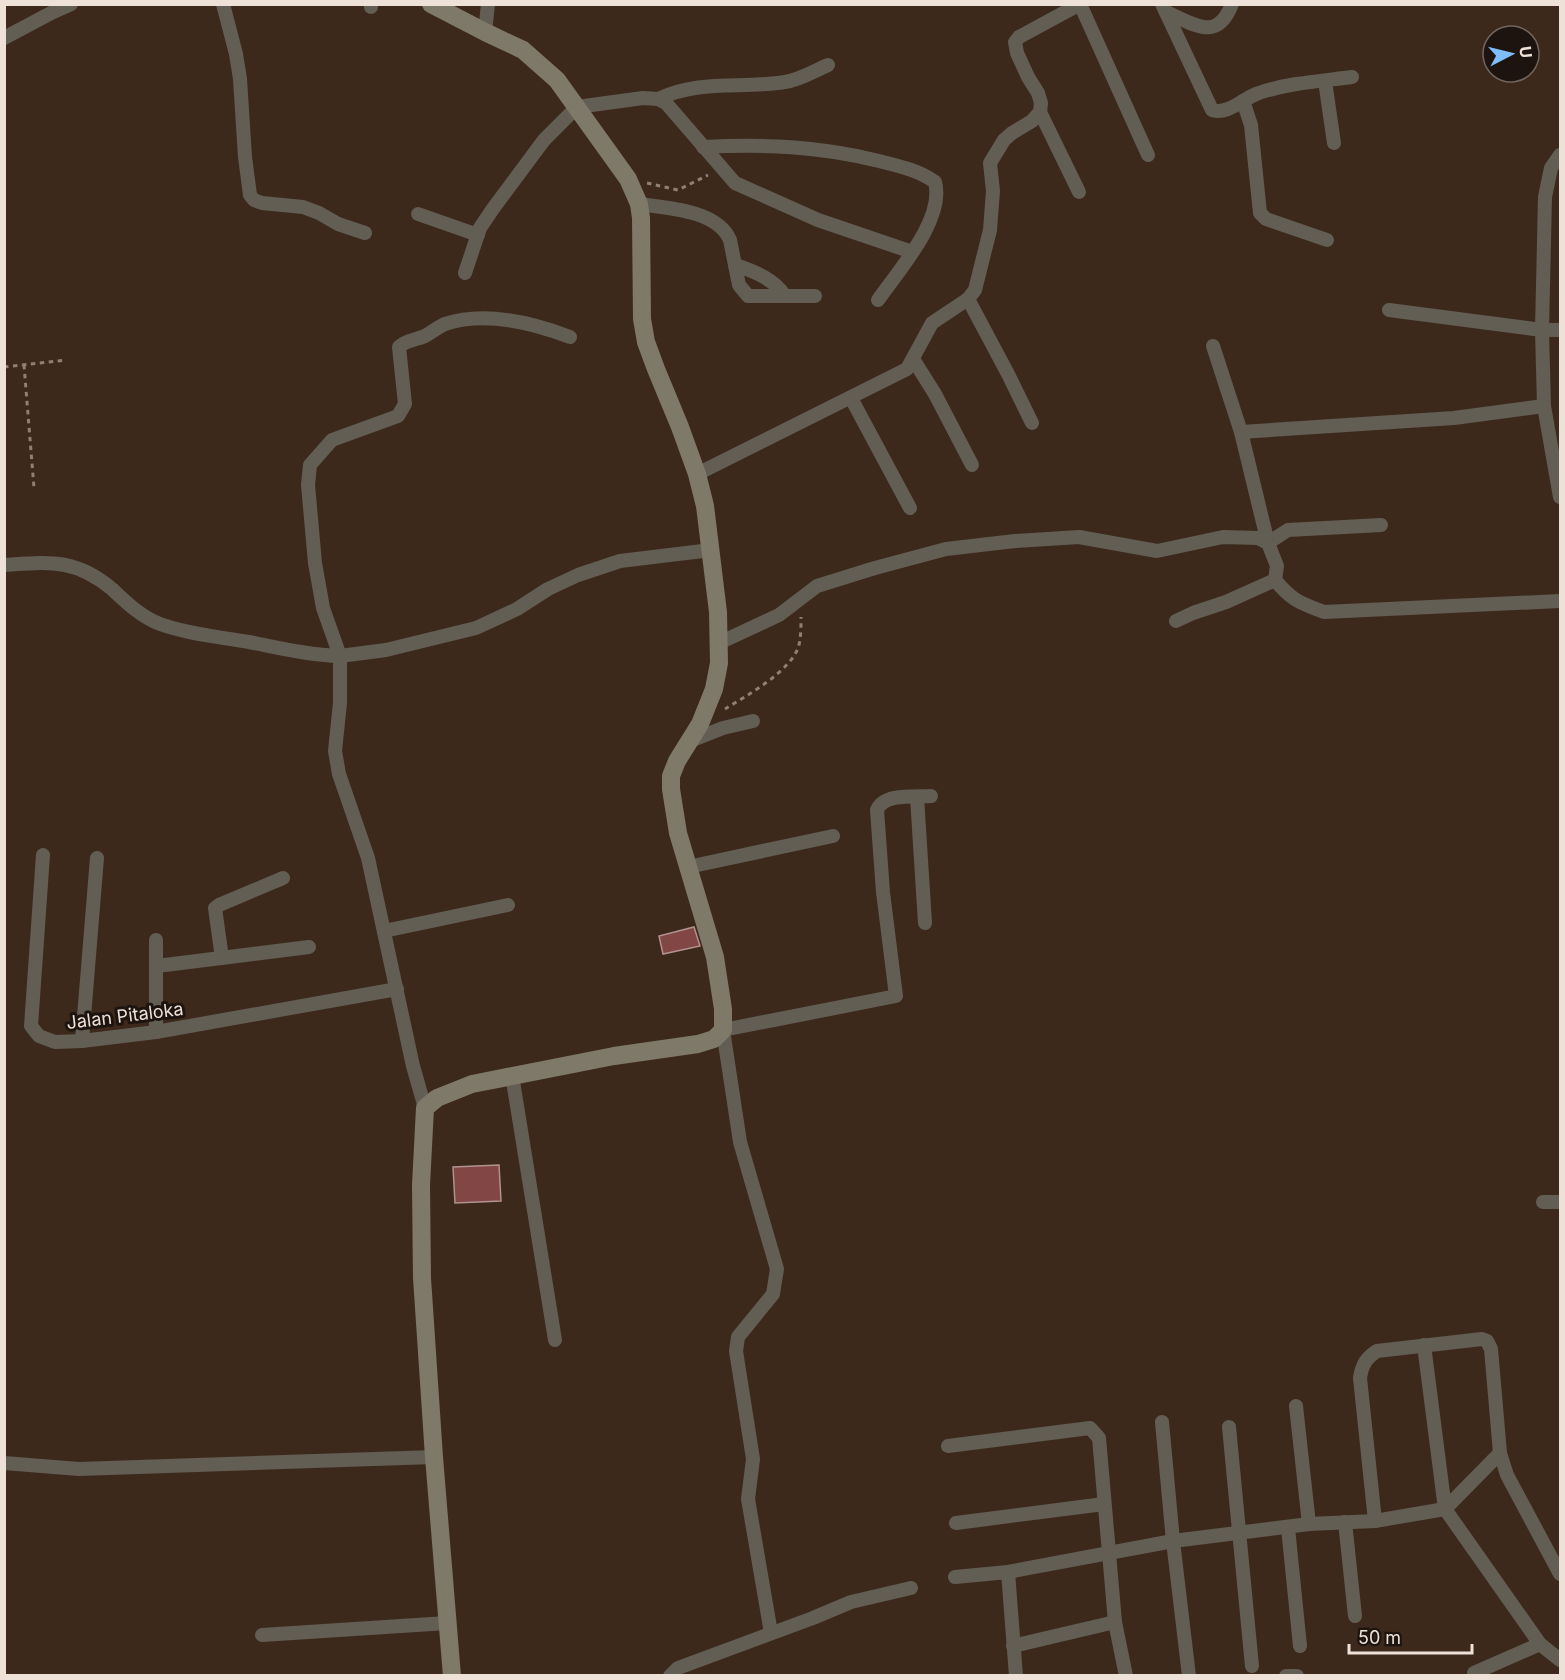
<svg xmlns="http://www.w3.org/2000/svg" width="1565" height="1680" viewBox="0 0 1565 1680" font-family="Inter,sans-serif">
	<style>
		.building { fill: #824645; stroke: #b09291; stroke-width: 1.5 }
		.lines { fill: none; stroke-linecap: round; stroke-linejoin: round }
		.path { stroke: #907f74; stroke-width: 3; stroke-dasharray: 4.5 4.5; stroke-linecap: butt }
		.street { stroke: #625e54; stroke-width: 14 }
		.secondary { stroke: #7f7969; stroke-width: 18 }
		.labels { text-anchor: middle; stroke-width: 6; stroke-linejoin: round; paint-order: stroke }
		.street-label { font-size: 18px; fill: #eee1d8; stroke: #1d140f }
	</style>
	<rect width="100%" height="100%" fill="#3d291c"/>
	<!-- building -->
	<g class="building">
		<polygon points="694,927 700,946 663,954 659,936"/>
		<polygon points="499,1165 501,1201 455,1203 453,1167"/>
	</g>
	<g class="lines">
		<!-- path -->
		<g class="path">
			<polyline points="647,183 678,190 708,175"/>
			<polyline points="24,365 34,488"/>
			<polyline points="4,367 66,360"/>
			<path d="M725,709C746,696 792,671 799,645C801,636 801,626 801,617"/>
		</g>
		<!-- street -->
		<g class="street">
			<polyline points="223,4 236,54 240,79 245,157 250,195 254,200 262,203 303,207 319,213 338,224 365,233"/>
			<polyline points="371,4 371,7"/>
			<polyline points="1080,4 1148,155"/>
			<path d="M1162,4L1212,110C1229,115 1243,98 1259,93C1288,83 1321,81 1352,77"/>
			<path d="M1166,12C1194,24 1217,43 1232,4"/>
			<polyline points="485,32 488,4"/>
			<polyline points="4,38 53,12 71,4"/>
			<polyline points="1325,81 1334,143"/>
			<path d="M658,99C701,79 740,89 785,82C800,80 814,71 828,65"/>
			<polyline points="1243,101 1251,125 1260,213 1266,219 1327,240"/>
			<polyline points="1040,112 1079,192"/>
			<path d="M703,147C764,144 819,146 879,161C899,166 918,170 935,182C945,219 899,270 878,300"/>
			<polyline points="1560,155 1551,168 1545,197 1542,330 1544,406 1560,497"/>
			<path d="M639,204C667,208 717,210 730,240L739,285L748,296H815"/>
			<polyline points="418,214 478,235"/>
			<path d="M735,265C754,271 774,279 785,296"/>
			<polyline points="465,273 480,228 492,210 544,140 577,107 643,98 658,99 666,103 735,183 818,220 912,252"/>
			<polyline points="968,299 1008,374 1032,423"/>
			<polyline points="1389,310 1542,330 1560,330"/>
			<polyline points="1213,346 1241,432 1268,543 1288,530 1381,525"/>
			<polyline points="913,359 935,394 972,465"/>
			<polyline points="851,398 910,508"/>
			<polyline points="1241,432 1454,418 1544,406"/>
			<polyline points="697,474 907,369 932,323 968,299 975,290 990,230 993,191 990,163 1004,140 1012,133 1032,121 1040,112 1041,103 1038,93 1028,77 1017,53 1015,42 1019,37 1080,4"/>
			<path d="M4,565C49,562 75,558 112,589C126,602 141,617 160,624C188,634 220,637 249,642C280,648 309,655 340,656L323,608L315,563L308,485L310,465L332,440L398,416L405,404L399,347C406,340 416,340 425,336C432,332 438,327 445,324C484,311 533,323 570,337"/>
			<polyline points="1176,621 1193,613 1226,602 1275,580"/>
			<path d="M719,643L779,615L817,586L875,568L946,549L1015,541L1079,537L1157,551L1223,537L1258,538L1268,543L1277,566L1275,580C1292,601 1301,603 1324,612L1560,601"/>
			<polyline points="690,741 723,728 753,721"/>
			<polyline points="917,797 925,923"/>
			<polyline points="43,855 31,1026 39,1036 55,1042 82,1041 156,1032 397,989"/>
			<polyline points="688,867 833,836"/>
			<polyline points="384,931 508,905"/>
			<polyline points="222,958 215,908 219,905 283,878"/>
			<polyline points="157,966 309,947"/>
			<polyline points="156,1032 156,940"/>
			<polyline points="82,1041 97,858"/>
			<polyline points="512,1075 555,1340"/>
			<polyline points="425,1108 413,1066 368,858 339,774 335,751 340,703 340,656 386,650 476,628 517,609 548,589 578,575 620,561 711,550"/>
			<polyline points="1543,1202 1560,1202"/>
			<polyline points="1424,1345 1445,1509"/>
			<polyline points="1296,1406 1309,1524"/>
			<polyline points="1162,1422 1173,1541 1189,1676"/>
			<polyline points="1229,1427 1252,1666"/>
			<polyline points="948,1446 1090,1428 1099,1438 1115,1622 1126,1676"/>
			<polyline points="4,1463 79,1469 434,1457"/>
			<polyline points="1445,1509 1500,1453"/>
			<path d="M1375,1521L1360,1378C1362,1365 1366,1358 1377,1351L1482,1339L1487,1341L1491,1349L1500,1453L1507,1475L1560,1574"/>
			<polyline points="1345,1522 1355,1616"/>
			<polyline points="956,1523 1104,1504"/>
			<polyline points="1288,1528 1300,1646"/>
			<polyline points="1008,1572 1016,1676"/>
			<polyline points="955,1577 1008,1572 1173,1541 1309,1524 1375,1521 1445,1509 1540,1644 1560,1660"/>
			<path d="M771,1633L748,1499L753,1459L736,1351L738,1337L773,1294L777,1269L740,1142L723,1030L896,996L883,892L877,810C884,793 915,797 931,796"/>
			<polyline points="262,1635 447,1623"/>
			<polyline points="1013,1646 1115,1622"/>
			<polyline points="1474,1673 1540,1644"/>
			<polyline points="670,1676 678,1668 813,1618 851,1602 911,1588"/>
			<polyline points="1286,1676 1297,1676"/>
		</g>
		<!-- secondary -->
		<polyline class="secondary" points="431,4 485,32 523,50 557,80 628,179 639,204 641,218 642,319 646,342 656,369 680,427 697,474 705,506 718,612 719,663 714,689 700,724 677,761 671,776 671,789 678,833 715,957 723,1009 723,1030 714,1039 698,1044 614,1056 472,1084 437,1098 425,1108 421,1185 422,1278 434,1457 452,1676"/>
	</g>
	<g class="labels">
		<!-- street labels -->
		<g class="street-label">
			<text transform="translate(125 1016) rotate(-7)" y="6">Jalan Pitaloka</text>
		</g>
	</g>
	<!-- border -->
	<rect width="1565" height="1680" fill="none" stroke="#eee1d8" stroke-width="12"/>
	<!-- north arrow -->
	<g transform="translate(1511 54) rotate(83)"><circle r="28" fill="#1d140f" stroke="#71665f" stroke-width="1.5"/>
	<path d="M0-4.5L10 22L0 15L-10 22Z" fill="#7fbdfa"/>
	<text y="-9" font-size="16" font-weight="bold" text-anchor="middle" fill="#eee1d8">U</text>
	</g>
	<!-- scale -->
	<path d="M1349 1644v9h123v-9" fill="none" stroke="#eee1d8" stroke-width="3"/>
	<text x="1358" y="1644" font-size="18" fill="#eee1d8" stroke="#1d140f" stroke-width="4.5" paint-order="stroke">50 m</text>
</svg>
